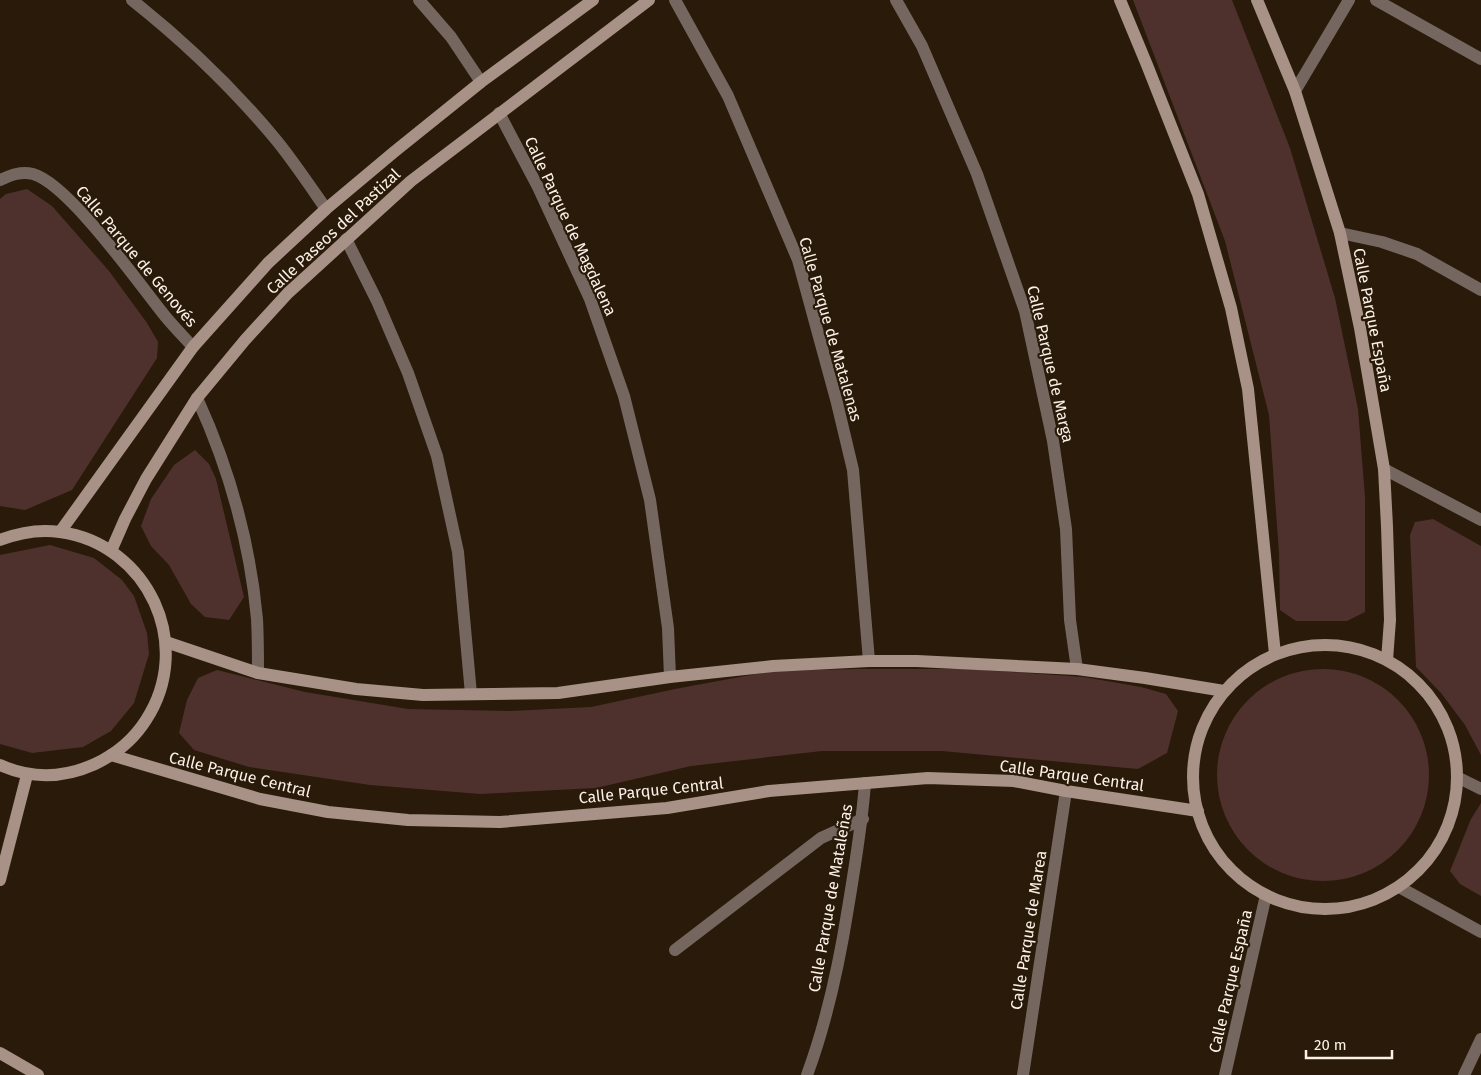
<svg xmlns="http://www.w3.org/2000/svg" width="1481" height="1075" viewBox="0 0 1481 1075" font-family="'Fira Sans',sans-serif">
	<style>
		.green { fill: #4e312d }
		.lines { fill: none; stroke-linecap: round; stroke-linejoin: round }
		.lane { stroke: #756760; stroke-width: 12 }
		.street { stroke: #756760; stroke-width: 12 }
		.secondary { stroke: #a89186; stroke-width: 12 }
		.labels { text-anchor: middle; stroke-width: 4.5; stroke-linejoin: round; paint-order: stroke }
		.street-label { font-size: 16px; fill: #fcf1e7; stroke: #291a0a }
	</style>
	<rect width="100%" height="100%" fill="#291a0a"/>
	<!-- green -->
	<g class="green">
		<polygon points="1133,0 1232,0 1290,148 1335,298 1358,409 1365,497 1365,612 1347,621 1296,621 1280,610 1279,553 1269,415 1225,241"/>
		<polygon points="27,189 52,206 109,271 147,323 158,342 157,358 72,490 25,510 0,506 0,199 6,194"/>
		<polygon points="195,450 209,464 216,479 244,597 229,620 205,617 191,604 169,565 151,546 141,526 151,499 174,465"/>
		<polygon points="1433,519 1481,546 1481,755 1465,725 1441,693 1416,667 1410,535 1415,522"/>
		<polygon points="50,545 94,558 122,580 134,596 147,633 149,654 134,703 111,731 83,747 32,753 0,744 0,555"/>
		<polygon points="856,669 967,669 1084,677 1141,687 1166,694 1178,711 1167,753 1138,769 942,751 822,751 691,766 596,788 480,794 370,785 249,767 194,750 179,733 187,700 198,678 217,670 305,692 408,709 510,711 591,707 675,689 772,671"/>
		<circle cx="1323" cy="775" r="106"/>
		<polygon points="1481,803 1481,896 1460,884 1450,871 1471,819"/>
	</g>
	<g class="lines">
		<!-- lane -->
		<polyline class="lane" points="675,950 821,838 863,819"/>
		<!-- street -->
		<g class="street">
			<path d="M132,0C185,42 234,89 277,141C294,162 310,186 326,209"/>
			<polyline points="419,0 451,37 481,82"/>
			<polyline points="675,0 728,96 798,260 837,403 853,470 869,661"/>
			<polyline points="896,0 922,46 977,174 1025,311 1053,441 1066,529 1070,620 1077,669"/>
			<polyline points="1376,0 1481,59"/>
			<polyline points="1295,91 1349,0"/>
			<polyline points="499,113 538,187 590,299 624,396 650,500 668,628 670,677"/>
			<path d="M0,180C11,175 21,171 33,174C69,184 139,284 165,316C174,327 184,337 193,347"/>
			<polyline points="1340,233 1382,242 1417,254 1481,290"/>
			<polyline points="346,239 377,301 408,373 437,456 458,552 471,694"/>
			<path d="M197,398C229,468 250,542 257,619C258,637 258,655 258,673"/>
			<polyline points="1384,469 1481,520"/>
			<polyline points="1457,777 1481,789"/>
			<polyline points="1399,887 1481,932"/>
			<path d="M807,1075C827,1021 839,965 848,908C855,866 862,825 865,783"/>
			<polyline points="1023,1075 1066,791"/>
			<polyline points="1225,1075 1266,895"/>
			<polyline points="1464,1075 1481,1039"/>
		</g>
		<!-- secondary -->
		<g class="secondary">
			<polyline points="1120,0 1147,65 1198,194 1231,308 1248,389 1275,654"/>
			<polyline points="1257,0 1295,91 1340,233 1360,328 1384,469 1387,526 1390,620 1387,660"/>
			<polyline points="60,532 193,347 268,263 326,209 394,152 481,82 593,0"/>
			<path d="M0,540C18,533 40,529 60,532C148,544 195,645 146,720C134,739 116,754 95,764C64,778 31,779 0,765"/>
			<polyline points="111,551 125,519 146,479 197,398 245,340 288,293 411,181 649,0"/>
			<polyline points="166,642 258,673 356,689 423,695 558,693 670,677 773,666 869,661 917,661 1077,669 1145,678 1224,691"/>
			<circle cx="1325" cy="777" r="132"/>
			<polyline points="111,755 260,799 328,812 408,820 500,822 667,808 769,791 928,778 1014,781 1066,791 1198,811"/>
			<polyline points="0,880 27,775"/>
			<polyline points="0,1053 38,1075"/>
		</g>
	</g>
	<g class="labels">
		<!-- street labels -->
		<g class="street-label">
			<text transform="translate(571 226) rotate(65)" y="6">Calle Parque de Magdalena</text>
			<text transform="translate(333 231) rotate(-43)" y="6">Calle Paseos del Pastizal</text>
			<text transform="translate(137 256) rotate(50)" y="6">Calle Parque de Genovés</text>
			<text transform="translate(1373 320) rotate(79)" y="6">Calle Parque España</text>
			<text transform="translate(831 329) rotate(74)" y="6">Calle Parque de Matalenas</text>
			<text transform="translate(1051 364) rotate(77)" y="6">Calle Parque de Marga</text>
			<text transform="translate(240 774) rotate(14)" y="6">Calle Parque Central</text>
			<text transform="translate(1072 775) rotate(8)" y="6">Calle Parque Central</text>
			<text transform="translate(651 790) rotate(-6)" y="6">Calle Parque Central</text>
			<text transform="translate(830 898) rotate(-80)" y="6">Calle Parque de Mataleñas</text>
			<text transform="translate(1028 930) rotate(-81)" y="6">Calle Parque de Marea</text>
			<text transform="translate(1230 981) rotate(-77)" y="6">Calle Parque España</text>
		</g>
	</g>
	<!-- scale -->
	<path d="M1306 1050v8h86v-8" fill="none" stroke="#fcf1e7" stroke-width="2.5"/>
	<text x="1314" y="1050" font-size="15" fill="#fcf1e7" stroke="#291a0a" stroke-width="4" paint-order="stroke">20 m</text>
</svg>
